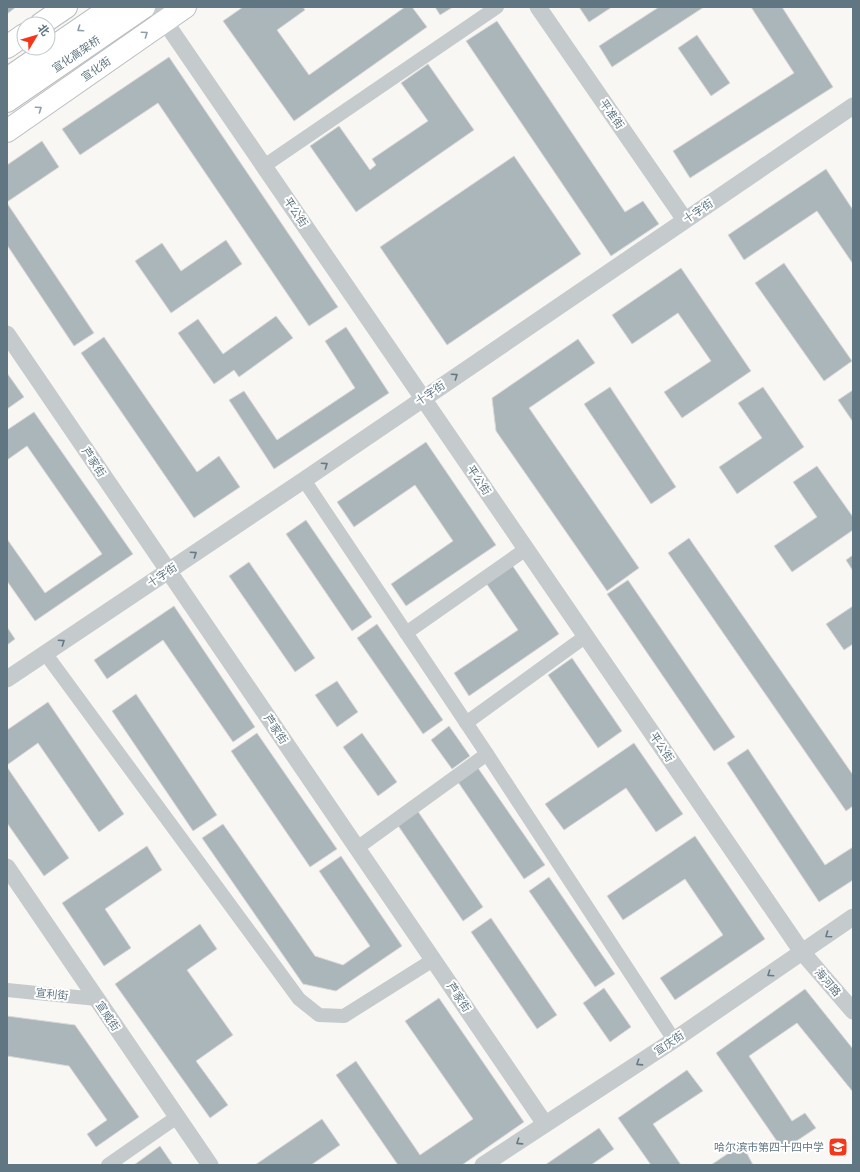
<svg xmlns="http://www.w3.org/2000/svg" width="860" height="1172" viewBox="0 0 860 1172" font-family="Jost,'Noto Sans SC',sans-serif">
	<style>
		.building { fill: #abb6ba; stroke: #d9d9d7 }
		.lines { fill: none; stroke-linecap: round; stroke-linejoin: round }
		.trunk-casing { stroke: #b9bdc0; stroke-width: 24 }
		.minor { stroke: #c5cacd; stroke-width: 14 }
		.tertiary { stroke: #c5cacd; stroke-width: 17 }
		.trunk { stroke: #fff; stroke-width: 22 }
		.oneway { stroke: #909fa8 }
		.oneway2 { stroke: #657a86 }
		.labels { text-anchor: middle; stroke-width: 4; stroke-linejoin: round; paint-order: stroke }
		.street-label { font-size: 11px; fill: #607682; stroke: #fff }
		.poi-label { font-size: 11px; fill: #607682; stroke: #fff; text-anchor: end }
	</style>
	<rect width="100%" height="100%" fill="#f8f7f4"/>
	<!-- building -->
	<g class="building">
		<polygon points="7,7 16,7 7,14"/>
		<polygon points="243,7 303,7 305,10 277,30 309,75 405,7 412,7 427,27 294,121 223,21"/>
		<polygon points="435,7 453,7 440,15"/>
		<polygon points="579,7 612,7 589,22"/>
		<polygon points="659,7 704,7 612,67 599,46"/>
		<polygon points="751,7 782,7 833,87 690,178 673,151 794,73"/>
		<polygon points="497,21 625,212 643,201 659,224 611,256 466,41"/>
		<polygon points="697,35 730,83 711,96 678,48"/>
		<polygon points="169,57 338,307 309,326 158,103 80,155 62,129"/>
		<polygon points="428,64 474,130 356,212 310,146 339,126 370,170 376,165 372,159 428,121 401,83"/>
		<polygon points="42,141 59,167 7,202 7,165"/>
		<polygon points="514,156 581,254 447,345 380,247"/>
		<polygon points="826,169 853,210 853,264 817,211 744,260 728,235"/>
		<polygon points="7,203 94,333 74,346 7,245"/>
		<polygon points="226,240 242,264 171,313 135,261 162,243 181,271"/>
		<polygon points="784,263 852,361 824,381 755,283"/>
		<polygon points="681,268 751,371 682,418 664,392 711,361 678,313 632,344 612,315"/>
		<polygon points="276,316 293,338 239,377 234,370 214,384 178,333 198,319 223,354"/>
		<polygon points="346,327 389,393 274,469 229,400 244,391 277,440 355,388 325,341"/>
		<polygon points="104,337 197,472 219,456 240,487 194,518 81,353"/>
		<polygon points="578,339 595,363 529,408 639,568 607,591 496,431 492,398"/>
		<polygon points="7,373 24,397 7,409"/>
		<polygon points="610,387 676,487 651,504 584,404"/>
		<polygon points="763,387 804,447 737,494 719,467 762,438 738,403"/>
		<polygon points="853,390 853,422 838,400"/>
		<polygon points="34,412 133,554 35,621 7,581 7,539 45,593 102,554 27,446 7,460 7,430"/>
		<polygon points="426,442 496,545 406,606 391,584 453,541 415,485 354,527 337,502"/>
		<polygon points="817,466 853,517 853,530 792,572 774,546 817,517 793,482"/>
		<polygon points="306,520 372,617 352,631 286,534"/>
		<polygon points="689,538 853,775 853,806 846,811 668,553"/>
		<polygon points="853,555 853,571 846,560"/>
		<polygon points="249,562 315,658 295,672 229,576"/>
		<polygon points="512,565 559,634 469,696 454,673 518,630 486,583"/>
		<polygon points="628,580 735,737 714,751 607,594"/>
		<polygon points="174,606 255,727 233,742 163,640 107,679 94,660"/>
		<polygon points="853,606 853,644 844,650 826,624"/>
		<polygon points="377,624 443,720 423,734 357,638"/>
		<polygon points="7,627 15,639 7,645"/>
		<polygon points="572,658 622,731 598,748 548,675"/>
		<polygon points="337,681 358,712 337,727 315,695"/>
		<polygon points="136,694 217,815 193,831 112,711"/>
		<polygon points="48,702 124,814 99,832 38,743 7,765 7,730"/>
		<polygon points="449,726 470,756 452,769 431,740"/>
		<polygon points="257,733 337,849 310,867 231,751"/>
		<polygon points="362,733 397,782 378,796 343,747"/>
		<polygon points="634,743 683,814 656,832 626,788 564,830 545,804"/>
		<polygon points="748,749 825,865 853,847 853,880 819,902 727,763"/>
		<polygon points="7,767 69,858 44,876 7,823"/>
		<polygon points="478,768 545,865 524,879 458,782"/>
		<polygon points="417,810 483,907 463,921 397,824"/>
		<polygon points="223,824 315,956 343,965 370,946 319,871 341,856 402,946 336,991 303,984 202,838"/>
		<polygon points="695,836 765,939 675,1000 660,978 723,935 685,879 623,920 607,896"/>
		<polygon points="147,846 162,870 105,909 131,948 104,966 62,903"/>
		<polygon points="549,877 615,974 595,987 529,891"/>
		<polygon points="491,918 557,1015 537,1029 471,932"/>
		<polygon points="200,924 217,949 187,970 233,1035 196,1061 228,1105 210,1118 115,984"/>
		<polygon points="604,988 631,1027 610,1042 583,1003"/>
		<polygon points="805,989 853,1049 853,1092 797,1023 749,1056 792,1121 805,1113 816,1128 783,1150 716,1053"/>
		<polygon points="439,998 524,1122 462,1165 398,1165 336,1075 356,1061 420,1155 473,1119 405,1021"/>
		<polygon points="7,1016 75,1025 139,1117 96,1147 87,1134 107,1120 69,1066 7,1056"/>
		<polygon points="687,1070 703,1091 653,1124 681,1165 651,1165 618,1118"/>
		<polygon points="322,1119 340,1145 311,1165 255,1165"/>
		<polygon points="599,1128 614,1149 591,1165 545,1165"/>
		<polygon points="742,1144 753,1165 711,1165"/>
		<polygon points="160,1146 173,1165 134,1165"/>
	</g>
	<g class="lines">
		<defs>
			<g id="trunk">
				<polyline points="41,24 66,7"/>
				<polyline points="7,47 24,35"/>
				<polyline points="7,79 112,7"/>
				<polyline points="7,101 144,7"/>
				<polyline points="7,131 185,7"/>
			</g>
		</defs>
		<!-- trunk casing -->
		<use href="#trunk" class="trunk-casing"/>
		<!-- minor -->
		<g class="minor">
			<polyline points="264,166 497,7"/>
			<polyline points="304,480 487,754 674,1040"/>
			<polyline points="406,633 526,549"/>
			<polyline points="45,653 299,999 319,1015 344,1016 433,960"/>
			<polyline points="466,723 586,636"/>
			<polyline points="357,848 487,754"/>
			<polyline points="7,990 97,999"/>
			<polyline points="108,1165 177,1117"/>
		</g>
		<!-- tertiary -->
		<g class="tertiary">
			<polyline points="155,7 802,952 853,1011"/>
			<polyline points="538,7 685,220"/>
			<polyline points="7,334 545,1124"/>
			<polyline points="7,679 304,480 853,106"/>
			<polyline points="7,867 210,1165"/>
			<polyline points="483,1165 674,1040 853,917"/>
		</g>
		<!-- trunk -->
		<use href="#trunk" class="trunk"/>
	</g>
	<!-- one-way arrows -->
	<defs><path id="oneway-chevron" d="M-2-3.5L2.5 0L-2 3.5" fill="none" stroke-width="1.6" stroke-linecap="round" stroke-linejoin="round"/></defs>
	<g class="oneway">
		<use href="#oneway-chevron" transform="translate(80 29) rotate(146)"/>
		<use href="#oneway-chevron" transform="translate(145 34) rotate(-35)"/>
		<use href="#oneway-chevron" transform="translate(39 109) rotate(-35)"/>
	</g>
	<g class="oneway2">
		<use href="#oneway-chevron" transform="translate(455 376) rotate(-34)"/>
		<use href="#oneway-chevron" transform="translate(325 465) rotate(-34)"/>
		<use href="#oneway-chevron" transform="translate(194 554) rotate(-34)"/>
		<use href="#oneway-chevron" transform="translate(62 642) rotate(-34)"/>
		<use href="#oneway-chevron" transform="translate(828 935) rotate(145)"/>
		<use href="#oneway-chevron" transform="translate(770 974) rotate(146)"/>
		<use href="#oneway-chevron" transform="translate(639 1063) rotate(147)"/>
		<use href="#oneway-chevron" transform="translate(519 1142) rotate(147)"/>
	</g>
	<!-- icons -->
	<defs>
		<symbol id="school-square" viewBox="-11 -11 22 22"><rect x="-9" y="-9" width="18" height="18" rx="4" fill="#f43718" stroke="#fff"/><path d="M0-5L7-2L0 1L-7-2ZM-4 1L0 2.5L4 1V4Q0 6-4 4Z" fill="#fff"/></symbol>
	</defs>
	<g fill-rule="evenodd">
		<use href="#school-square" x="827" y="1136" width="22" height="22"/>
	</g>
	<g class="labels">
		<!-- street labels -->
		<g class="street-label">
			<text transform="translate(76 54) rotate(-34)" y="4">宣化高架桥</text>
			<text transform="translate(96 69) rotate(-35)" y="4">宣化街</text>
			<text transform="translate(612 114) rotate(55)" y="4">平准街</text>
			<text transform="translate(698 211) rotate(-34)" y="4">十字街</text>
			<text transform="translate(296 212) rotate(56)" y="4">平公街</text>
			<text transform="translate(430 393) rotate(-34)" y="4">十字街</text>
			<text transform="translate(94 462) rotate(56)" y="4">芦家街</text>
			<text transform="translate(479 480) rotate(56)" y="4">平公街</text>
			<text transform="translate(162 575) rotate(-34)" y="4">十字街</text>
			<text transform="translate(276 729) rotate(56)" y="4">芦家街</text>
			<text transform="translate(662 747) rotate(56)" y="4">平公街</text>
			<text transform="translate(828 982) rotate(49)" y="4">海河路</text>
			<text transform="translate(52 994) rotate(6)" y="4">宣利街</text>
			<text transform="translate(459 997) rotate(56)" y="4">芦家街</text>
			<text transform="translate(108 1016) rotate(56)" y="4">宣威街</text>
			<text transform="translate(669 1043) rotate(-34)" y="4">宣庆街</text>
		</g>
		<!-- poi labels -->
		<g class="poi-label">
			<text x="824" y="1151">哈尔滨市第四十四中学</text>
		</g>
	</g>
	<!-- border -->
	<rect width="860" height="1172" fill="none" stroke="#607682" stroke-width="16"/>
	<!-- north arrow -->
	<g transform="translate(36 36) rotate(52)"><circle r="19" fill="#ffffff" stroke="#bfc8cd"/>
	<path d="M0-3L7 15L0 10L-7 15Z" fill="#f43718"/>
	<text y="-6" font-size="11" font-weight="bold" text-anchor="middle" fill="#607682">北</text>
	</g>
</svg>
